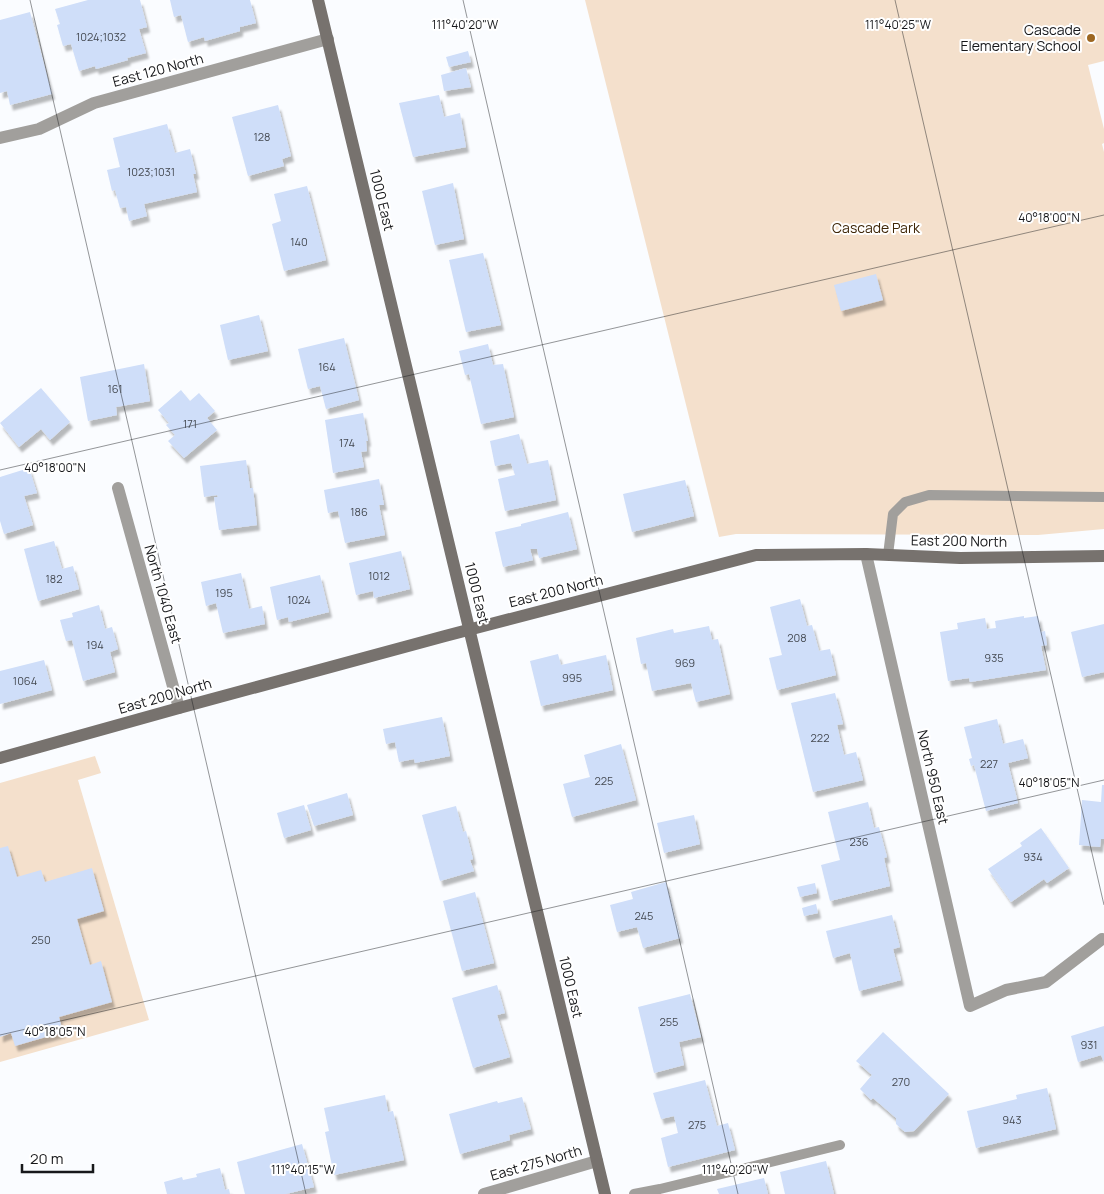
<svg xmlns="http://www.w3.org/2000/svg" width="1104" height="1194" viewBox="0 0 1104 1194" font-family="Manrope,sans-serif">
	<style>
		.green { fill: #f4e0cc }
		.building { fill: #cfdef9; filter: url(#shadow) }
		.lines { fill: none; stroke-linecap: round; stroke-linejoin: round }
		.lane { stroke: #a19f9c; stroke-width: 10 }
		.street { stroke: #a19f9c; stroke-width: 12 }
		.secondary { stroke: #77726e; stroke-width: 12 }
		.ticks { fill: none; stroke: #17181b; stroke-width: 1; stroke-opacity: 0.45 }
		.poi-dot { fill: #9d6721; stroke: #fff; stroke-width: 2 }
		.labels { text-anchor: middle; stroke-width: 4; stroke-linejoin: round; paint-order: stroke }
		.number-label { font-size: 11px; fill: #454a52 }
		.poi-label { font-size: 14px; fill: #17181b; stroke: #fff; text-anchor: end }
		.street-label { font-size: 14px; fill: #17181b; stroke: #fff }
		.park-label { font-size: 14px; fill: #3f2708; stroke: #fff }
		.ticks-label { font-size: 12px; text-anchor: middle; fill: #17181b; stroke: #fff; stroke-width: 4; stroke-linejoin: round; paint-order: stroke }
	</style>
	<defs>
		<filter id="shadow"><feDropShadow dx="3" dy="5.5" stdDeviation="1" flood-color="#0004"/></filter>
	</defs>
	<rect width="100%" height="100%" fill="#fafcff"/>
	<!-- green -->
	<g class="green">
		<polygon points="585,0 1104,0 1104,61 1088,65 1104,129 1104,143 1102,144 1104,152 1104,529 1038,535 736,534 719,537"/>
		<polygon points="95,756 101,773 78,780 149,1020 0,1062 0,783"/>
	</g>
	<!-- building -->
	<g class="building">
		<polygon points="88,0 140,0 147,27 139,29 146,53 127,58 128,60 96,69 95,66 79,71 71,44 63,46 57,25 60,24 55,9"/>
		<polygon points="170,0 250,0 256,23 240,27 240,31 205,41 204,37 188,42 181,15 174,17"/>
		<polygon points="30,12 52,94 10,105 7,91 0,93 0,20"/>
		<polygon points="468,51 471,62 449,67 446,57"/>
		<polygon points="466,68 471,87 444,91 441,75"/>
		<polygon points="439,95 444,117 460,113 466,147 413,157 399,103"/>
		<polygon points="278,105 291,156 282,159 284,166 248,176 232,117"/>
		<polygon points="167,124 175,153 190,149 196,174 193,174 197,192 144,204 147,216 129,221 126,207 120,208 115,190 112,191 107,170 120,167 113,138"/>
		<polygon points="453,183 464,239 435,245 422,191"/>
		<polygon points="307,186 326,260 284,271 272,224 281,221 274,194"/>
		<polygon points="483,253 501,325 466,332 449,260"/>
		<polygon points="876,274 883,300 841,311 834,285"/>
		<polygon points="259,315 268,351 228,360 220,325"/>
		<polygon points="344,338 359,400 326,409 320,386 308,389 298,349"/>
		<polygon points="488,344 493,365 503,364 514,417 481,424 469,374 465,375 459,351"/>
		<polygon points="144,364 150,401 116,407 117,415 88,421 80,377"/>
		<polygon points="41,388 70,422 50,440 41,429 19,447 0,423"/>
		<polygon points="181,390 190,401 199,393 215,411 207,418 217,430 184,458 168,441 175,435 166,425 169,423 158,410"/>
		<polygon points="363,413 368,441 366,441 367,451 361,452 364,467 333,473 325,420"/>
		<polygon points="519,434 527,464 548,460 556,500 505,511 498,479 515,475 511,463 495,466 490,441"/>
		<polygon points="246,460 250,488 253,488 257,525 219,530 214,497 218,497 217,495 204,497 200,466"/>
		<polygon points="29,468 37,493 24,496 33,525 4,534 0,521 0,477"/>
		<polygon points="379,479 384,505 379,505 385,535 345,543 338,511 328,513 324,490"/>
		<polygon points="685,480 694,516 632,532 623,494"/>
		<polygon points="568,512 577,549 539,558 537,549 530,549 533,560 503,567 495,532 521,526 521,524"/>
		<polygon points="54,541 62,569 73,566 79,589 38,601 24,549"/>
		<polygon points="401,551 410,589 374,598 373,591 356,595 349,563"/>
		<polygon points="241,573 249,609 262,606 265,624 223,633 216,603 206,606 201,582"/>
		<polygon points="320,575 329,612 289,622 288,617 277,620 270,587"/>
		<polygon points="800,599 807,626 812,625 819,651 830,649 836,675 777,690 769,658 782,655 770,607"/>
		<polygon points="99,605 105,629 112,627 118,649 110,652 115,672 83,681 72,640 66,641 60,620 73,617 72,613"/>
		<polygon points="1024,616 1024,618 1038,616 1041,632 1045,631 1047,645 1041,646 1046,670 970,682 969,678 948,681 940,632 958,629 957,623 985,618 987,629 996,628 995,621"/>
		<polygon points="1104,624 1104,672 1082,677 1071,632"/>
		<polygon points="709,626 712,640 718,639 730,694 696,702 691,683 652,691 646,663 641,664 636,638 673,629 674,633"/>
		<polygon points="558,654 561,665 606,655 613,690 541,706 530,661"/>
		<polygon points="44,660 52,690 0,704 0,671"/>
		<polygon points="835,693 843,724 837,725 844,755 856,752 863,780 813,792 791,703"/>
		<polygon points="442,717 450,756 415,763 414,759 399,762 395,742 386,744 383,729"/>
		<polygon points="997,719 1003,744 1023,739 1028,758 1008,763 1018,803 986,811 974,765 971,766 969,759 972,758 964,727"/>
		<polygon points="621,744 636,800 572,817 563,784 590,777 584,755"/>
		<polygon points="1102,785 1104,785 1104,839 1101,839 1100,847 1079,845 1082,800 1101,802"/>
		<polygon points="347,793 353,815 314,826 307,805"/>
		<polygon points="868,802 874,828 879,827 887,857 884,858 890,886 830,901 821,865 840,860 828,812"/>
		<polygon points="304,805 311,830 284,838 277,813"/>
		<polygon points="456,806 463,832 466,831 473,859 470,860 474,871 440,881 422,815"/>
		<polygon points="694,815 700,844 664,853 657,823"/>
		<polygon points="1041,828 1069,868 1047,883 1044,879 1011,902 988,869 1022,846 1020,843"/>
		<polygon points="8,846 17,877 41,870 45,882 92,868 104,911 77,919 90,965 101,961 112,1002 59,1017 63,1032 15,1046 11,1033 0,1037 0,848"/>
		<polygon points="666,882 680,938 643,948 637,927 617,932 610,905 633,899 631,892"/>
		<polygon points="815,883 817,893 800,897 797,887"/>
		<polygon points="475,892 494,963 462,971 443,901"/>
		<polygon points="816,904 818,913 804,916 802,908"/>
		<polygon points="892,915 900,947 893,949 901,980 859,991 850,953 833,958 826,931"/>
		<polygon points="497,985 505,1013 497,1015 510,1057 473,1068 452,998"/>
		<polygon points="690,994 701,1037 679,1042 684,1065 654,1073 638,1007"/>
		<polygon points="1104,1026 1104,1062 1101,1055 1078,1062 1071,1036"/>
		<polygon points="883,1032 949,1094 914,1131 905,1132 896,1124 896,1118 873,1098 871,1100 860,1089 872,1075 856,1061"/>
		<polygon points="705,1080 717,1126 728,1123 735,1150 668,1167 661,1138 678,1133 674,1116 661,1119 653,1093"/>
		<polygon points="1047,1088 1056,1129 976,1148 967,1111 1017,1099 1016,1095"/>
		<polygon points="385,1095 388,1112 393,1111 404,1160 334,1175 325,1132 329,1131 324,1108"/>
		<polygon points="522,1097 531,1129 509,1135 510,1140 460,1154 449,1114 497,1101 498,1103"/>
		<polygon points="302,1144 314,1187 286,1194 245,1194 237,1162"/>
		<polygon points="826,1161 834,1194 785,1194 780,1172"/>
		<polygon points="220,1168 225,1190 229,1189 230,1194 167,1194 164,1182 182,1177 183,1180 197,1177 196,1174"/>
		<polygon points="764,1178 768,1194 719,1194 717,1189"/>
	</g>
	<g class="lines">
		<!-- lane -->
		<g class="lane">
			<polyline points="888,555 893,514 905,502 929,495 1104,497"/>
			<polyline points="634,1194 660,1189 840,1145"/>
		</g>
		<!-- street -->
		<g class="street">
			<polyline points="0,138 39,129 94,103 328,39"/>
			<polyline points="118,488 179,708"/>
			<polyline points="866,554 970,1006 1006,990 1046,982 1102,939"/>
			<polyline points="484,1194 597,1161"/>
		</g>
		<!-- secondary -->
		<g class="secondary">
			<polyline points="318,0 605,1194"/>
			<polyline points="0,758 179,708 445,636 756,555 866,554 960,558 1104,556"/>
		</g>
	</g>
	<!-- ticks -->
	<path class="ticks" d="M30,0L306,1194M463,0L738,1194M895,0L1104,905M0,470L1104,215M0,1035L1104,780"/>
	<!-- markers -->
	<circle class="poi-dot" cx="1091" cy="38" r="5"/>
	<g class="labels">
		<!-- number labels -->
		<g class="number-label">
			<text x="101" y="41">1024;1032</text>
			<text x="262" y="141">128</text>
			<text x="151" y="176">1023;1031</text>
			<text x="299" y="246">140</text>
			<text x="327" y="371">164</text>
			<text x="115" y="393">161</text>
			<text x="190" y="428">171</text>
			<text x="347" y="447">174</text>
			<text x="359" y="516">186</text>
			<text x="379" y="580">1012</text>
			<text x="54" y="583">182</text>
			<text x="224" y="597">195</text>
			<text x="299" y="604">1024</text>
			<text x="797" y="642">208</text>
			<text x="95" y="649">194</text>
			<text x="994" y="662">935</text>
			<text x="685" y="667">969</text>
			<text x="572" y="682">995</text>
			<text x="25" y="685">1064</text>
			<text x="820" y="742">222</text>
			<text x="989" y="768">227</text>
			<text x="604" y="785">225</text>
			<text x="859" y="846">236</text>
			<text x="1033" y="861">934</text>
			<text x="644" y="920">245</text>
			<text x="41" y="944">250</text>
			<text x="669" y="1026">255</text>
			<text x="1089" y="1049">931</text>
			<text x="901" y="1086">270</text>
			<text x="1012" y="1124">943</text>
			<text x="697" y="1129">275</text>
		</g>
		<!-- poi labels -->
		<g class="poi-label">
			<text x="1081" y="35">Cascade<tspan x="1081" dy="16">Elementary School</tspan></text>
		</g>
		<!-- street labels -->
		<g class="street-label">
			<text transform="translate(158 70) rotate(-15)" y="5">East 120 North</text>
			<text transform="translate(382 200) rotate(76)" y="5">1000 East</text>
			<text transform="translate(959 541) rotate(1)" y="5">East 200 North</text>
			<text transform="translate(556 591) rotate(-14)" y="5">East 200 North</text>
			<text transform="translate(477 593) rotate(76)" y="5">1000 East</text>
			<text transform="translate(163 594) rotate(74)" y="5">North 1040 East</text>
			<text transform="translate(165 696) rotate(-16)" y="5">East 200 North</text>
			<text transform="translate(933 777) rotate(77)" y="5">North 950 East</text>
			<text transform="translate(571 987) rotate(77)" y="5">1000 East</text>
			<text transform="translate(536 1163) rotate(-16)" y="5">East 275 North</text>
		</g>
		<!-- park labels -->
		<g class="park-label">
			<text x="876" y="233">Cascade Park</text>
		</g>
	</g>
	<g class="ticks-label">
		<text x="465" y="29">111°40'20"W</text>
		<text x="898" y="29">111°40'25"W</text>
		<text x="1049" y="222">40°18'00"N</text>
		<text x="55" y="472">40°18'00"N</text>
		<text x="1049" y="787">40°18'05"N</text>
		<text x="55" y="1036">40°18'05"N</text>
		<text x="303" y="1174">111°40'15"W</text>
		<text x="735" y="1174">111°40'20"W</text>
	</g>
	<!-- scale -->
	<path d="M22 1164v8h71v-8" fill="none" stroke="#17181b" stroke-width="2.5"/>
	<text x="30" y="1164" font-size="15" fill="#17181b" stroke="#ffffff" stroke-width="4" paint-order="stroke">20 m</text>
</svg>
